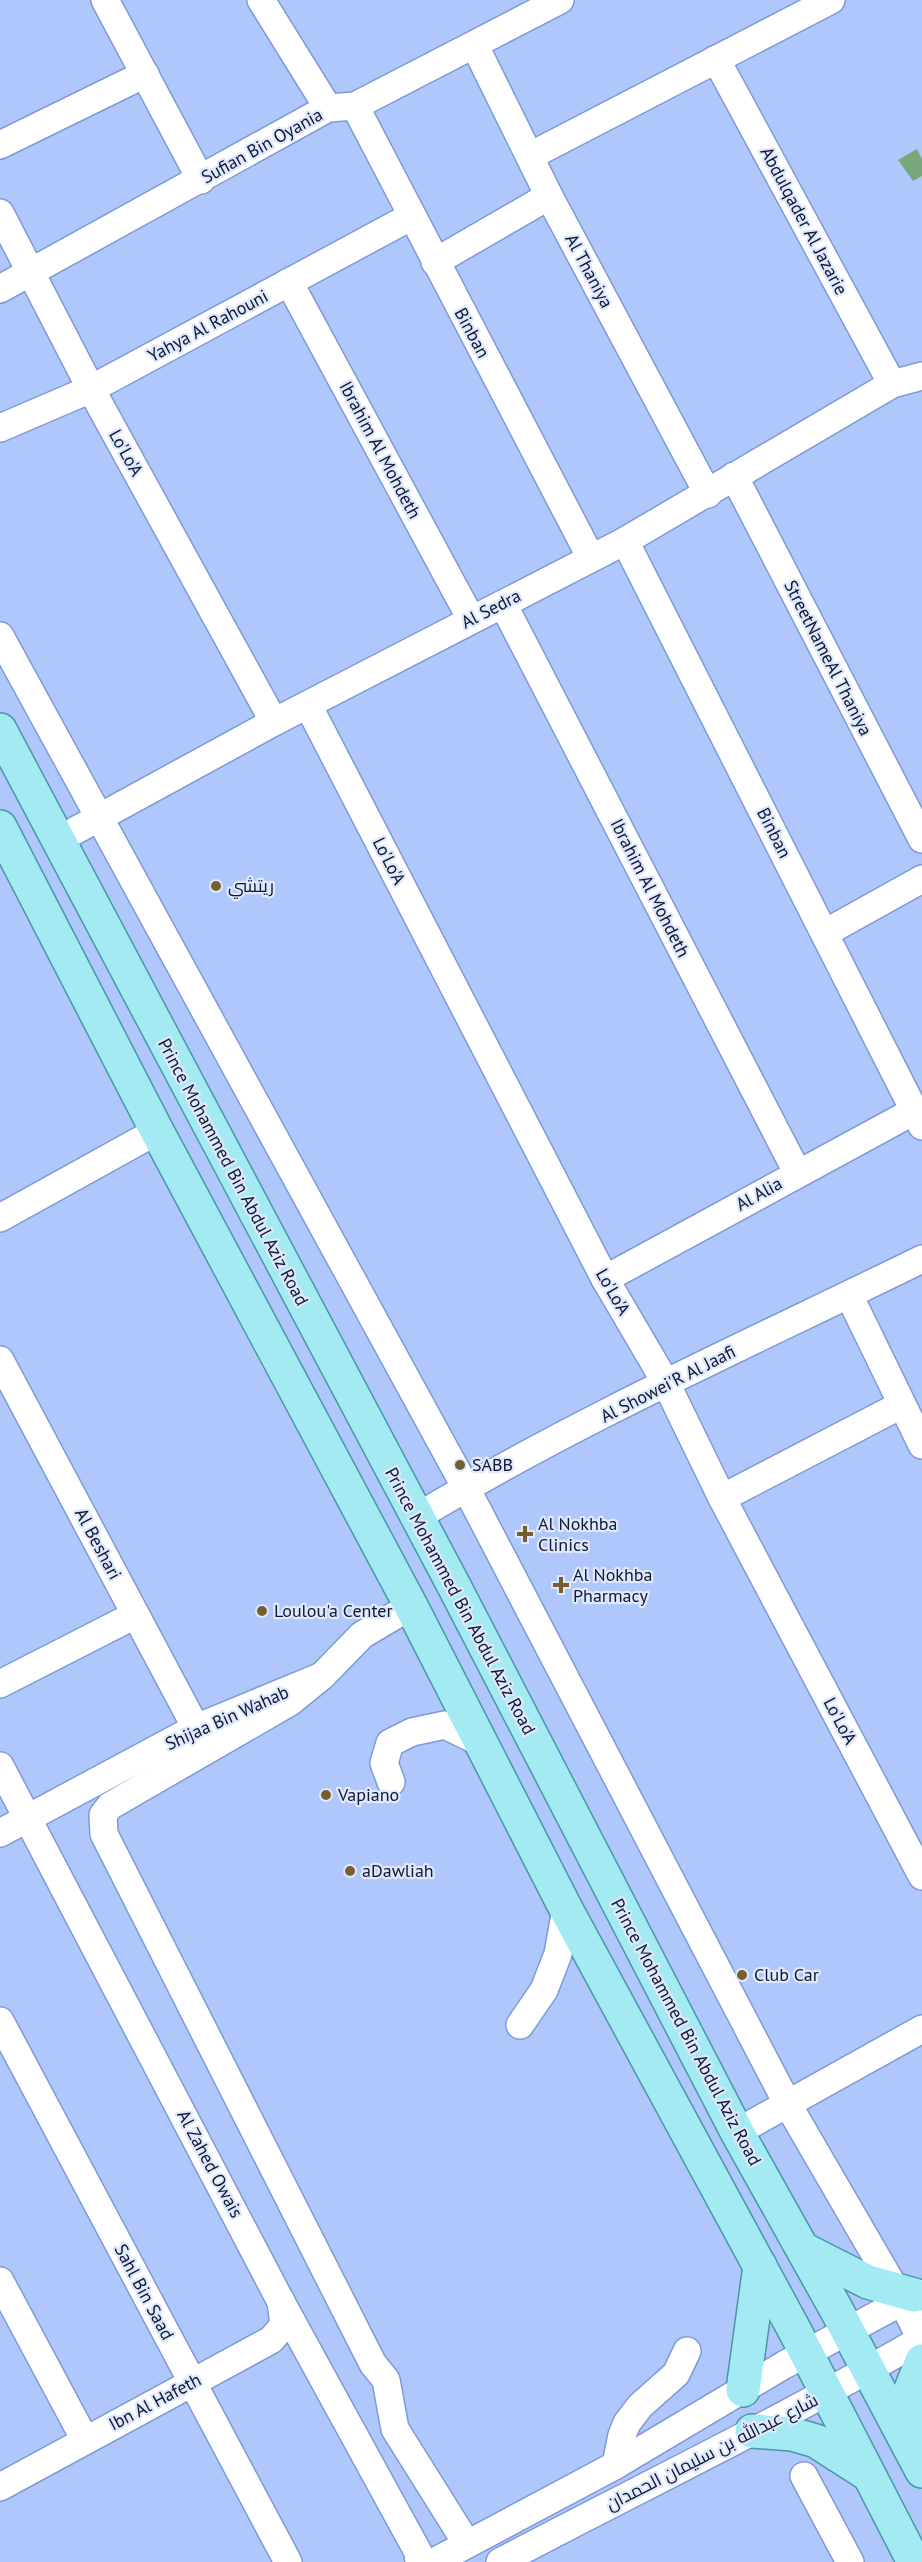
<svg xmlns="http://www.w3.org/2000/svg" width="922" height="2562" viewBox="0 0 922 2562" font-family="'PT Sans',Cairo,sans-serif">
	<style>
		.water { fill: #79a97b }
		.lines { fill: none; stroke-linecap: round; stroke-linejoin: round }
		.minor-casing { stroke: #7e9ad8; stroke-width: 30 }
		.major-casing { stroke: #4897a9; stroke-width: 36 }
		.minor { stroke: #fff; stroke-width: 27 }
		.major { stroke: #a4eaf2; stroke-width: 33 }
		.poi-dot { fill: #755f2f; stroke: #dfe8fc; stroke-width: 2 }
		.labels { text-anchor: middle; stroke-width: 4.5; stroke-linejoin: round; paint-order: stroke }
		.street-label { font-size: 18px; fill: #0e1830; stroke: #dfe8fc }
		.poi-label { font-size: 18px; fill: #0e1830; stroke: #dfe8fc; text-anchor: start }
	</style>
	<rect width="100%" height="100%" fill="#afc7fb"/>
	<!-- water -->
	<polygon class="water" points="917,149 922,159 922,176 913,181 898,160"/>
	<g class="lines">
		<defs>
			<g id="minor">
				<polyline points="105,0 201,180"/>
				<polyline points="261,0 328,108"/>
				<polyline points="475,46 549,196 708,494"/>
				<polyline points="716,59 892,384"/>
				<polyline points="355,106 591,558"/>
				<polyline points="0,145 145,74"/>
				<polyline points="530,156 831,0"/>
				<polyline points="0,213 91,389 274,722"/>
				<polyline points="435,262 549,196"/>
				<polyline points="289,282 471,619"/>
				<polyline points="0,289 328,108 355,106 560,0"/>
				<polyline points="0,428 91,389 412,216"/>
				<polyline points="734,476 922,839"/>
				<polyline points="625,541 922,1126"/>
				<polyline points="503,604 797,1172"/>
				<polyline points="0,636 466,1488 787,2103 902,2301 922,2341"/>
				<polyline points="308,705 605,1279 666,1383 722,1498 922,1876"/>
				<polyline points="58,840 274,722 625,541 892,384 922,376"/>
				<polyline points="825,933 922,879"/>
				<polyline points="0,1218 157,1131"/>
				<polyline points="605,1279 914,1111"/>
				<polyline points="849,1295 922,1445"/>
				<polyline points="0,1360 196,1728"/>
				<polyline points="722,1498 901,1405"/>
				<path d="M417,1517C579,1419 753,1342 922,1259"/>
				<polyline points="322,1676 290,1702 110,1806 103,1815 104,1834 373,2364 386,2380 395,2429 467,2544"/>
				<polyline points="0,1684 135,1615"/>
				<polyline points="0,1766 280,2300 418,2552 419,2562"/>
				<polyline points="391,1782 384,1763 390,1743 412,1732 445,1725 480,1742"/>
				<polyline points="0,1833 196,1728 322,1676 362,1635 411,1606"/>
				<polyline points="0,2021 288,2562"/>
				<polyline points="520,2025 544,1990 558,1954 566,1909"/>
				<polyline points="737,2132 922,2029"/>
				<polyline points="0,2281 85,2440"/>
				<polyline points="616,2465 622,2435 627,2423 640,2406 676,2374 687,2351"/>
				<polyline points="804,2476 850,2562"/>
				<polyline points="0,2487 271,2340 284,2325 281,2301"/>
				<polyline points="434,2562 616,2465 784,2365 918,2293"/>
				<path d="M500,2562C640,2488 784,2419 922,2339"/>
			</g>
			<g id="major">
				<polyline points="0,730 454,1586 737,2132 836,2309 922,2471"/>
				<polyline points="0,827 157,1131 411,1606 566,1909 796,2333 914,2562"/>
				<polyline points="803,2249 868,2282 914,2295"/>
				<polyline points="743,2390 760,2266"/>
				<polyline points="752,2431 792,2434 816,2441 866,2473"/>
				<polyline points="909,2446 911,2389 922,2361"/>
			</g>
		</defs>
		<!-- minor casing -->
		<use href="#minor" class="minor-casing"/>
		<!-- major casing -->
		<use href="#major" class="major-casing"/>
		<!-- minor -->
		<use href="#minor" class="minor"/>
		<!-- major -->
		<use href="#major" class="major"/>
	</g>
	<!-- markers -->
	<g class="poi-dot">
		<circle cx="216" cy="886" r="6"/>
		<circle cx="460" cy="1465" r="6"/>
		<path d="M522 1525h6v6h6v6h-6v6h-6v-6h-6v-6h6z"/>
		<path d="M558 1576h6v6h6v6h-6v6h-6v-6h-6v-6h6z"/>
		<circle cx="262" cy="1611" r="6"/>
		<circle cx="326" cy="1795" r="6"/>
		<circle cx="350" cy="1871" r="6"/>
		<circle cx="742" cy="1975" r="6"/>
	</g>
	<g class="labels">
		<!-- street labels -->
		<g class="street-label">
			<text transform="translate(262 146) rotate(-29)" y="6">Sufian Bin Oyania</text>
			<text transform="translate(804 221) rotate(62)" y="6">Abdulqader Al Jazarie</text>
			<text transform="translate(589 271) rotate(62)" y="6">Al Thaniya</text>
			<text transform="translate(208 326) rotate(-28)" y="6">Yahya Al Rahouni</text>
			<text transform="translate(472 333) rotate(62)" y="6">Binban</text>
			<text transform="translate(380 450) rotate(62)" y="6">Ibrahim Al Mohdeth</text>
			<text transform="translate(126 453) rotate(61)" y="6">Lo'Lo'A</text>
			<text transform="translate(491 609) rotate(-27)" y="6">Al Sedra</text>
			<text transform="translate(828 658) rotate(63)" y="6">StreetNameAl Thaniya</text>
			<text transform="translate(774 833) rotate(63)" y="6">Binban</text>
			<text transform="translate(389 861) rotate(63)" y="6">Lo'Lo'A</text>
			<text transform="translate(650 888) rotate(63)" y="6">Ibrahim Al Mohdeth</text>
			<text transform="translate(233 1172) rotate(62)" y="6">Prince Mohammed Bin Abdul Aziz Road</text>
			<text transform="translate(759 1194) rotate(-29)" y="6">Al Alia</text>
			<text transform="translate(613 1292) rotate(60)" y="6">Lo'Lo'A</text>
			<text transform="translate(668 1384) rotate(-27)" y="6">Al Showei'R Al Jaafi</text>
			<text transform="translate(98 1544) rotate(62)" y="6">Al Beshari</text>
			<text transform="translate(460 1601) rotate(62)" y="6">Prince Mohammed Bin Abdul Aziz Road</text>
			<text transform="translate(227 1718) rotate(-24)" y="6">Shijaa Bin Wahab</text>
			<text transform="translate(840 1721) rotate(62)" y="6">Lo'Lo'A</text>
			<text transform="translate(686 2032) rotate(62)" y="6">Prince Mohammed Bin Abdul Aziz Road</text>
			<text transform="translate(210 2164) rotate(62)" y="6">Al Zahed Owais</text>
			<text transform="translate(144 2292) rotate(62)" y="6">Sahl Bin Saad</text>
			<text transform="translate(155 2402) rotate(-28)" y="6">Ibn Al Hafeth</text>
			<text transform="translate(712 2452) rotate(-27)" y="6">شارع عبدالله بن سليمان الحمدان</text>
		</g>
		<!-- poi labels -->
		<g class="poi-label">
			<text x="228" y="892">ريتشي</text>
			<text x="472" y="1471">SABB</text>
			<text x="538" y="1530">Al Nokhba<tspan x="538" dy="21">Clinics</tspan></text>
			<text x="573" y="1581">Al Nokhba<tspan x="573" dy="21">Pharmacy</tspan></text>
			<text x="274" y="1617">Loulou'a Center</text>
			<text x="338" y="1801">Vapiano</text>
			<text x="362" y="1877">aDawliah</text>
			<text x="754" y="1981">Club Car</text>
		</g>
	</g>
</svg>
